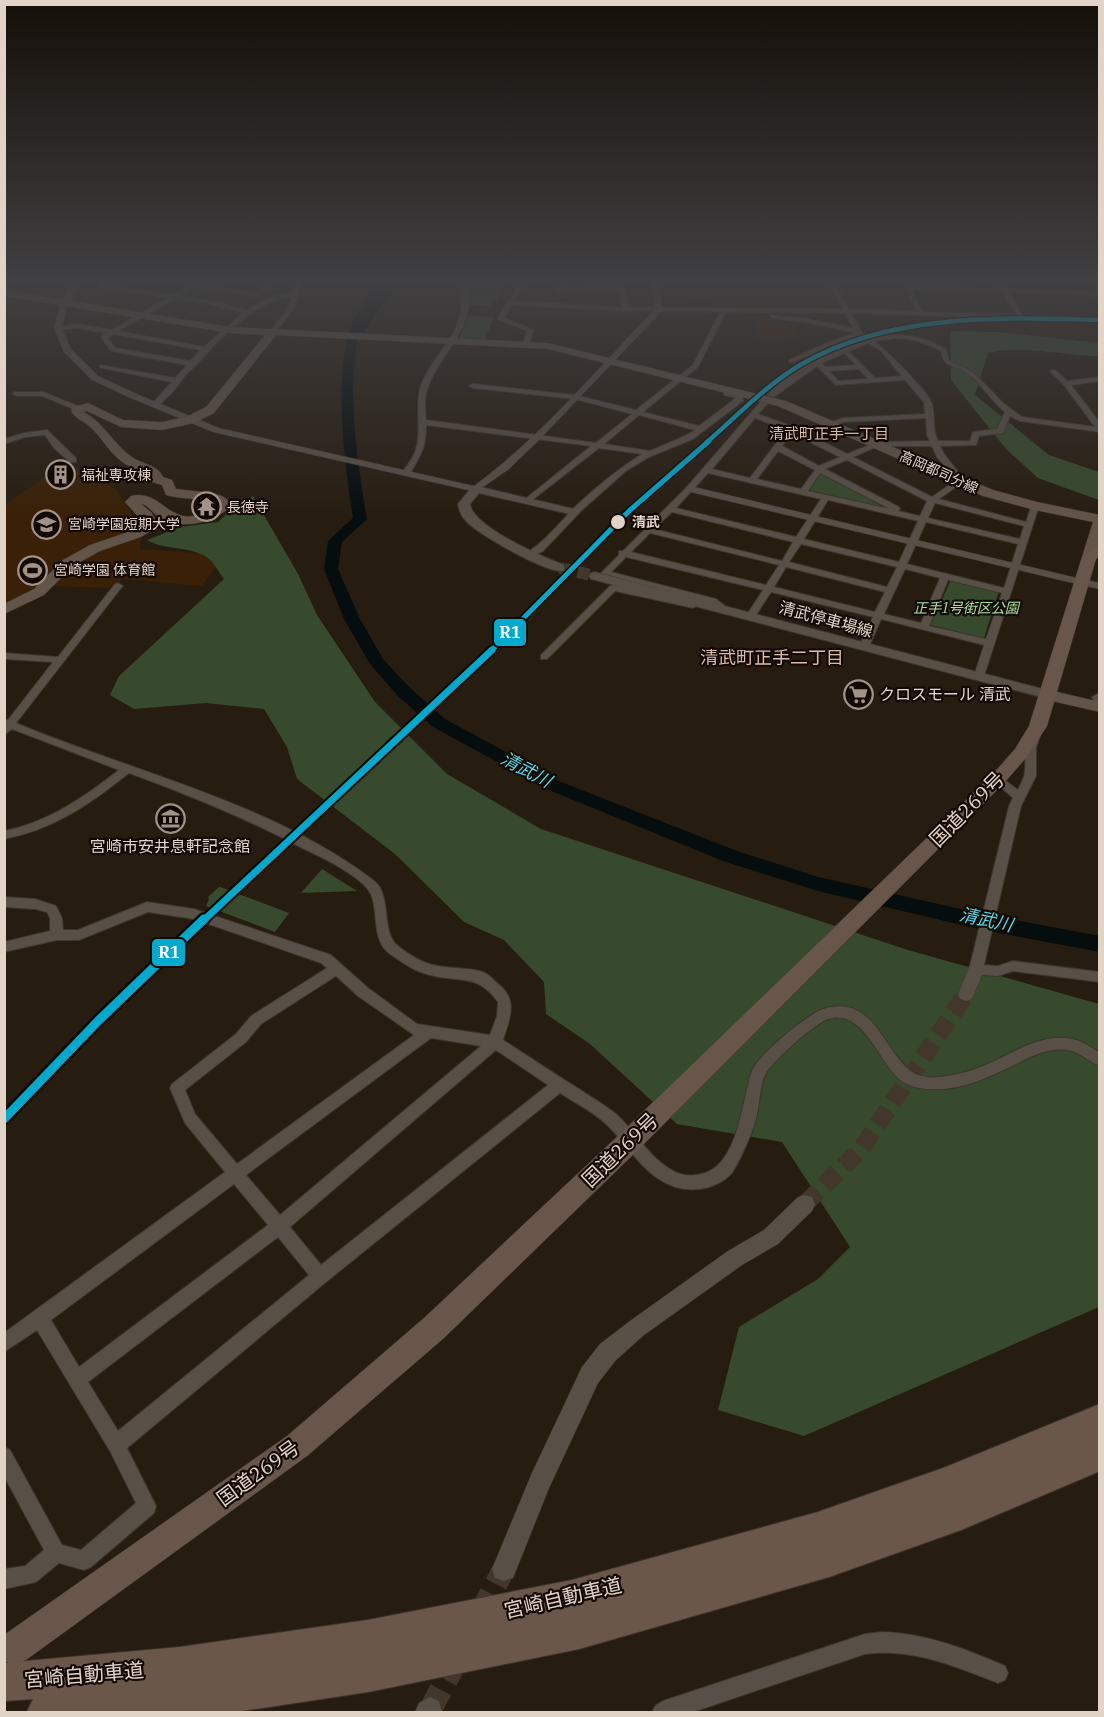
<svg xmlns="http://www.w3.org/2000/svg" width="1104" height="1717" viewBox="0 0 1104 1717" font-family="'IBM Plex Serif','Noto Sans JP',serif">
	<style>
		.built { fill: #392006 }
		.green { fill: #374a2d }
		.water { fill: #050d0e }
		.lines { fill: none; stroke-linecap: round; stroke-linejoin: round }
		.river { fill: #050d0e; fill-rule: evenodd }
		.tertiary-tunnel-far1 { stroke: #43372b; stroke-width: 18; stroke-dasharray: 18 9; stroke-linecap: butt }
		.tertiary-tunnel { stroke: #43372b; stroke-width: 23; stroke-dasharray: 23 11; stroke-linecap: butt }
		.secondary-tunnel { stroke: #43372b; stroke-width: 12; stroke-dasharray: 12 6; stroke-linecap: butt }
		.minor-casing { stroke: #3e352e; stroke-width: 2 }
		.tertiary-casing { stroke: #3e352e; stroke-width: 1 }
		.secondary-casing { stroke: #3e352e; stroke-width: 2 }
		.primary-casing { stroke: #3e352e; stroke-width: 1 }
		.trunk-casing { stroke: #3e352e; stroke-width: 1 }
		.motorway-casing { stroke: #3e352e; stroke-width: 2 }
		.minor { fill: #584f47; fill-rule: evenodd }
		.tertiary { fill: #584f47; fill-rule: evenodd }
		.secondary { fill: #584f47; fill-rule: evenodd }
		.primary { fill: #635448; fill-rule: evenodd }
		.trunk { fill: #675649; fill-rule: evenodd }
		.motorway { fill: #6b574a; fill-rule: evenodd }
		.rail-1-far3-casing { stroke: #120903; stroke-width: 7 }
		.rail-1-far2-casing { stroke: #120903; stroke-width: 8 }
		.rail-1-far1-casing { stroke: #120903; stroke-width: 11 }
		.rail-1-casing { stroke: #120903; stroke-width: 14 }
		.rail-1-far3 { stroke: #00a9ce; stroke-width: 4.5 }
		.rail-1-far2 { stroke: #00a9ce; stroke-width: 5 }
		.rail-1-far1 { stroke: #00a9ce; stroke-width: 7 }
		.rail-1 { stroke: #00a9ce; stroke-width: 9 }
		.stop-dot { fill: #e2d3c7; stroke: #120903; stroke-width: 2 }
		.labels { text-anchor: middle; stroke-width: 4.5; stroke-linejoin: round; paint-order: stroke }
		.far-street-label { font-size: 14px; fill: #e2d3c7; stroke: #120903 }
		.far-poi-label { font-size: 14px; fill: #e2d3c7; stroke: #120903; text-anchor: start }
		.far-stop-label { font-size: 14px; font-weight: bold; fill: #e2d3c7; stroke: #120903; text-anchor: start }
		.far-park-label { font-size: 14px; font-style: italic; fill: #a8e293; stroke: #120903 }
		.far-neighbourhood-label { font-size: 15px; fill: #d9bca3; stroke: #120903 }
		.street-label { font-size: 16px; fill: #e2d3c7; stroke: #120903 }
		.poi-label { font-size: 16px; fill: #e2d3c7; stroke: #120903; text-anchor: start }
		.neighbourhood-label { font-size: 18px; fill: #d9bca3; stroke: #120903 }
		.water-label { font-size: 18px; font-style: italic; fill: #4ddbee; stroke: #120903 }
		.near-street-label { font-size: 20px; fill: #e2d3c7; stroke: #120903 }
		.line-badge { stroke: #120903; stroke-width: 2 }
		.badge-label { font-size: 16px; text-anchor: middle; font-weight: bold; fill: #fff }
	</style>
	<rect width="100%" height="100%" fill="#271c10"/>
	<!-- built -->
	<g class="built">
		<polygon points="675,280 730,280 725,282 697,283 726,284 732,280 825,280 840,308 713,307 709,300 691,300 687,282 676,282"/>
		<polygon points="758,318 772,319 773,323 781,326 797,326 798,337 760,340 755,331"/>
		<polygon points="66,463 114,487 141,526 140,549 225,555 202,586 122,579 109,588 54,586 5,606 5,504"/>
	</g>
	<!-- green -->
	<g class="green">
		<polygon points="471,282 503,283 497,301 492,301 490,306 467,305 468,300 464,300"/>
		<polygon points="469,316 494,317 485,339 459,338"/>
		<path d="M950,331L998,332L1099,343V356C1062,356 1026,344 988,353L975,395L1049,455L1099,472V500L1038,478L1006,449L951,380Z"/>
		<polygon points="821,473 887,509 809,490"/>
		<path d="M253,496L298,574L317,615L375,702L447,774L541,829L908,950L1099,1004V1307L804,1436L718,1410L739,1327L818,1279L850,1247L782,1142L677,1124L590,1044L546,1014L544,982L504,940L464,922L395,854L297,779L287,747L264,709L206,703L134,709L110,695L119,676L224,579C219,573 214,563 209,559C191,545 166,551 147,540L180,527L218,522L230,511Z"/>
		<polygon points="951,580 999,591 984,638 930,625"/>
		<polygon points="322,869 357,891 301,893"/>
		<polygon points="220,886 220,887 289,913 275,932 206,906 209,899 208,897"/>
	</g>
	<!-- water -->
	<polygon class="water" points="369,280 398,280 365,332 350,331 371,289"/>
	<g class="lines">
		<!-- river -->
		<g class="river">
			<path d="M381,280H391C382,292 371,305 365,318C342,366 358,467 367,519L342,542L338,569L360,619L383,659L409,687L445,719L561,782L737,851L818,877L983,914L1100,936V952L983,930L818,891L723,861L549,790L433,727L397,695L370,664L344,619L324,569L328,541L353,518C345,467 331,364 355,318C362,304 373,292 381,280Z"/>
			<polygon points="1029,280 1052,280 1100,287 1100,293 1034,283"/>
		</g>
		<!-- tertiary-tunnel-far1 -->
		<polyline class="tertiary-tunnel-far1" points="805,1204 861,1149 966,994"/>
		<!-- tertiary-tunnel -->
		<g class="tertiary-tunnel">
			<polyline points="480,1614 504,1569"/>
			<polyline points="430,1710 457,1660"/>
		</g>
		<!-- secondary-tunnel -->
		<polyline class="secondary-tunnel" points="560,568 595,576"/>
		<defs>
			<g id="minor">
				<path d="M101,280H107L105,285L173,295L190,285L168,280L195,282L206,280L201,284L255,293L273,280H280L256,297L196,286L180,296L208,300L247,310L273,296L293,292L296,280H302L294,308L275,333L270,332L288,308L292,296C251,304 222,336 196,365C192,369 186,373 183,378C178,386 165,402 155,407L151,405L172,382L102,368L100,367V365L175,378L187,365L111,351L101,337L106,333L77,328L58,330L55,328L77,324L111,330L168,298L100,287ZM175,299L208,304L243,313L204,347L118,331ZM113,334L201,350L190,361L115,348L108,338Z"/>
				<path d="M457,280H463C484,322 440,352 428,387C424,398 425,409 426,420L596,443L632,414L575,399L473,388L469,386L473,384L575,395L636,410L693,365L720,312L626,311L512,305L504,318L534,330L529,344L526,346L523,344L527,331L497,319L522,280H528L514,301L622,307L619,291L560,292L557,290L562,280H568L564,288L619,287L617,280H623L629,307L843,309L827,280H833L849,309L916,311L905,286L1000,289L995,280H1001L1006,289L1100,292V296L1009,292L1022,315L1100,317V321L851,313L862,333L870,338C897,331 922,335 946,349L949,361L973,372L1003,403L1022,417L1095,427L1064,385L1050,371L1055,370L1067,381L1100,377V381L1071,385L1100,423V432L1020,421L1010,416L1003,433L979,436L976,445L940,446L944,454L963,478V482L939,499L1026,522L1032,504L1039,506L984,676L979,679L974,676L984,645L881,619L869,647L864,650L859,647L873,617L771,592L754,618L751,619L746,616L763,590L626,557L611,572L716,599L729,609L724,612L710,603L601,573L619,555V551H623L687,487L763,399L770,401L758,414L794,427L847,454L877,442L930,441L927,435L926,418L844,422L833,425L829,423L843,418L925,414L924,402L905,380L836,385L817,366L774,397L767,395C792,370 830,350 864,340L858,336L831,345L793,362H789V360L827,343L855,333L809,323L772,318L770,317V315L809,319L853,328L845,313L726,312L698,367L643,412L699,426L736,398L724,395V391L743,394V401L693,439L649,457L626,471L582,510L543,551L528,559L525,558V554C545,542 559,523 576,506C596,487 618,469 642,454L599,448L527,504L523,502L524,500L591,446L426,425C426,448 421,455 409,475H403L402,473C407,465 414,458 416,449C422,430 415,409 420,389C429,357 462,338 461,303C461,295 461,287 457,280ZM911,289L1002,292L1016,314L922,312ZM895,338C911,338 927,343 941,351C943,368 955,365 968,374C982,384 991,401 1005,412L997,429L973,432L970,441H938C932,429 935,416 932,404C929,392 885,349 874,341ZM868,343L881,351L902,376L875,378L848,351L845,353L856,365L825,367L822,363ZM859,369L868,379L838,381L829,371ZM639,415L695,430L687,435L650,451L604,444ZM755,418L786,430L750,478L712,469ZM792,433L840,457L819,466L782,446ZM878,446H932L937,457L955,478V481L932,497L853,457ZM778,451L815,470L801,489L757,479ZM847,460L927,501L920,516L898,511L900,509L899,507L825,469ZM708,473L821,499L796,537L676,508ZM820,473L890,509L808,491ZM828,500L918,521L899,562L804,539ZM935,503L1024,526L1020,539L928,518ZM672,512L793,542L782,561L654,529ZM926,522L1018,544L1004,588L907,564ZM650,533L779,565L766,585L631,552ZM801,544L897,567L887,587L789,562ZM786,567L885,592L875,612L774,587ZM905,569L940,578L921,623L884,614ZM948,580L1002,593L986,639L929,626Z"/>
				<polygon points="14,392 43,392 83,408 76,410 42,396 17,396 13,394"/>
				<polygon points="47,430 76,458 76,462 70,462 54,448 45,435 25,437 4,444 4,439 24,433"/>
				<polygon points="1081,579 1100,583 1100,589 1078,584 1076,582"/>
				<path d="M118,583L123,586L121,588L16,723C135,773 268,801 373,880C393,894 380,932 398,946C408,954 421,962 433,965C449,969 467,967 483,972C488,974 493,979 497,983C519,1000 510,1017 503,1040C528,1056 553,1073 579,1089C591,1097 605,1105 616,1114C635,1131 648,1156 670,1169C680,1176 693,1177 705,1173C739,1162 742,1099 752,1071C758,1055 808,1014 823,1009C874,993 883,1051 912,1072C920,1078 938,1078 947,1076C962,1074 977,1069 990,1063C1017,1051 1045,1031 1076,1040C1084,1042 1092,1048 1100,1053V1066C1090,1062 1081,1054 1072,1051C1045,1044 1022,1063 999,1072C982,1080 962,1088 943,1089C930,1090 914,1089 903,1082C879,1066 865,1007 828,1019C814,1024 773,1061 766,1073C759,1085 760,1108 755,1122C753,1131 736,1170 730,1175C711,1193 680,1194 659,1179C637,1165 624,1140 605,1123C592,1111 575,1103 560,1093L326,1282L127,1448L156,1506L154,1513L91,1567L84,1570L59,1563L36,1582L4,1589V1569L25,1566L44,1550L4,1476V1447L10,1450L62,1545L81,1550L136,1503L110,1451L37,1330L4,1352V1333L225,1172L185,1123L170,1088L172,1084L236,1034L251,1016L327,968L321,963L194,919L148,912L79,940H57L4,952V942L50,931V918L47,912L35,909L4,907V897L35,899L56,906L62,918L63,930H78L147,902L194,909L331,955L368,988L417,1024L490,1035L497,1016L498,1002C477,973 461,983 430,975C415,972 402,962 390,954C368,938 382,904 366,887C353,873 322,857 304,849C248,819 189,795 129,773C90,804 53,830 4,839V831C49,822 84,797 119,770L12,729L4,735V719L8,720L53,662L4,659V653L58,657L115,584ZM336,976L358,996L414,1035L237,1164L195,1114L185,1090L246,1042L261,1024ZM431,1038L481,1046L280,1215L246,1175ZM496,1050L548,1085L321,1265L290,1227ZM234,1184L268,1225L79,1367L51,1320ZM278,1237L309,1275L118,1431L88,1382Z"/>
				<polygon points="613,585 693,602 698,605 693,608 615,591 547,659 541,659 541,655 610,586"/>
				<polygon points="1097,694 1100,694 1100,706 1096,705 1092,697"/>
				<path d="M1035,733L1040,736L1036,748V776L1021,806L984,965L998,966L1013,961L1100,972V982L1013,971L998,976L971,974L969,970L1009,806L1013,798L992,779L998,775L1018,790C1020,785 1023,780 1024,776C1028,762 1020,740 1035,733Z"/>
				<path d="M882,1632C925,1633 966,1649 1005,1666L1008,1673L1005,1680L998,1683C954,1666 913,1648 865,1654L693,1712H652L656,1705L663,1701L865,1634Z"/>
			</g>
			<g id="tertiary">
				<path d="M650,280H658L662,311L541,438L509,469L476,492L213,432L133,399L92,380L64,352L54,328L61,303L68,301L62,328L71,349L98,376L139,395L219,428L474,486C542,436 597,369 655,309Z"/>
				<polygon points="690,486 1081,579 1087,582 1081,585 686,491 686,487"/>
				<polygon points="976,963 982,965 984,970 972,999 966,1001 960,999 958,994 970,965"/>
				<polygon points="805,1195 812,1197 815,1204 812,1211 778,1244 742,1265 644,1335 616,1360 598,1383 549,1488 513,1578 504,1581 495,1578 492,1569 532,1473 582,1367 600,1344 630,1321 728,1251 764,1230 798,1197"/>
				<polygon points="430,1697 439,1701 442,1712 415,1712 419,1703"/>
			</g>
			<g id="secondary">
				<path d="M476,486L578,510L580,512L574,515L479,493L470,504C473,527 543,557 564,565V571C548,574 477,534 466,521C461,516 459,510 458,504L472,487Z"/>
				<polygon points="595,572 1054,692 1056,695 1049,699 591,579 589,576 591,573"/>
			</g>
			<g id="primary">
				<path d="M73,280H83L71,301L230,327L548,343L786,401L993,490L1037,502L1100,515V545L1094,560H1084L1082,557L1093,522L1035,510L983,496L778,406L548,349L276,335L214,413L194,423L162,430L121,427L87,411L83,412C104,422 113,444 132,457C142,464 158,465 163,477L172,480L176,489L212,493L222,496L229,501L227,510C208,524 181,530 159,517C152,513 149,505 141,504L151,512L157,522L151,531L141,537L100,551L73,566L44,595L4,614V604L34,589L63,560L90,545L131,531L143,522L125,502L131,496C165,488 171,537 215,506V503C201,497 182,500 166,495L162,485L152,482C146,470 132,470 121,461C108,451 101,436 88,425C82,420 74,418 71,410L73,407L88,403L123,420L162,422L186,417L206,407L265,335L230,333L4,296V290L62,300Z"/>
				<polygon points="1049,690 1100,702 1100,712 1043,699 1041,695 1043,691"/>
			</g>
			<polygon id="trunk" points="1100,545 1100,556 1096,559 1047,726 1027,757 1004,783 639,1149 444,1338 307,1456 26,1660 14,1665 4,1661 4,1635 287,1436 424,1318 621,1133 992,775 1015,749 1029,726 1082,557"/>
			<polygon id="motorway" points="1100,1404 1100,1471 961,1530 829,1577 579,1649 368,1692 235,1712 27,1712 33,1699 4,1701 4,1663 180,1647 368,1620 572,1580 818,1512 946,1467"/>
		</defs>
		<!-- minor casing -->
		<use href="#minor" class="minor-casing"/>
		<!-- tertiary casing -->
		<use href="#tertiary" class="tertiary-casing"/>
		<!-- secondary casing -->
		<use href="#secondary" class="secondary-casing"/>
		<!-- primary casing -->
		<use href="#primary" class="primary-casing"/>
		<!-- trunk casing -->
		<use href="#trunk" class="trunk-casing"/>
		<!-- motorway casing -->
		<use href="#motorway" class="motorway-casing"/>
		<!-- minor -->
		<use href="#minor" class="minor"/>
		<!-- tertiary -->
		<use href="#tertiary" class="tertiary"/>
		<!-- secondary -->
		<use href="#secondary" class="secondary"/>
		<!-- primary -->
		<use href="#primary" class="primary"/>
		<!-- trunk -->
		<use href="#trunk" class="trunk"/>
		<!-- motorway -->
		<use href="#motorway" class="motorway"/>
		<defs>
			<path id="rail-1-far3" d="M707,442C737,416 766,385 802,364C889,313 1002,317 1100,320"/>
			<polyline id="rail-1-far2" points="491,651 629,511 709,441"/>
			<polyline id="rail-1-far1" points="203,921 492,650"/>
			<polyline id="rail-1" points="4,1119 98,1021 204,919"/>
		</defs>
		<!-- rail-1-far3 casing -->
		<use href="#rail-1-far3" class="rail-1-far3-casing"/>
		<!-- rail-1-far2 casing -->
		<use href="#rail-1-far2" class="rail-1-far2-casing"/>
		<!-- rail-1-far1 casing -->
		<use href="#rail-1-far1" class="rail-1-far1-casing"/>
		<!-- rail-1 casing -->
		<use href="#rail-1" class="rail-1-casing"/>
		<!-- rail-1-far3 -->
		<use href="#rail-1-far3" class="rail-1-far3"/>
		<!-- rail-1-far2 -->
		<use href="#rail-1-far2" class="rail-1-far2"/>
		<!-- rail-1-far1 -->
		<use href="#rail-1-far1" class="rail-1-far1"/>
		<!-- rail-1 -->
		<use href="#rail-1" class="rail-1"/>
	</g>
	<!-- sky -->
	<linearGradient id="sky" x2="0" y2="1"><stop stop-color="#150f09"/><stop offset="0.54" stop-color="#414042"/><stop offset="1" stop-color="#414042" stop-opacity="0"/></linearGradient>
	<rect width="1104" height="520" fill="url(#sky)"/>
	<!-- icons -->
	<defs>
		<symbol id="building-ring" viewBox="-11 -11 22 22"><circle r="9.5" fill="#120903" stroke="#a19387" stroke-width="1.5"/><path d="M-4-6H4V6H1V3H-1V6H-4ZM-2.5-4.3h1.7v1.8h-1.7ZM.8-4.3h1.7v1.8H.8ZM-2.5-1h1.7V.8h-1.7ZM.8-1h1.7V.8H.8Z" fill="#a19387"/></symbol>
		<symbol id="temple-ring" viewBox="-11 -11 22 22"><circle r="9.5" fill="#120903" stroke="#a19387" stroke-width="1.5"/><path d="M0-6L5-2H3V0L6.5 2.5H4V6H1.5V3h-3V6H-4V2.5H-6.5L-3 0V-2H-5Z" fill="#a19387"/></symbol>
		<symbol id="university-ring" viewBox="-11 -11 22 22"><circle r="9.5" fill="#120903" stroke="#a19387" stroke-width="1.5"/><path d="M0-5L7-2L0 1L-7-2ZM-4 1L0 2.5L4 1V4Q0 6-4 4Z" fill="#a19387"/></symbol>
		<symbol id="stadium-ring" viewBox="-11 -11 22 22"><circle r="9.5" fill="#120903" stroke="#a19387" stroke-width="1.5"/><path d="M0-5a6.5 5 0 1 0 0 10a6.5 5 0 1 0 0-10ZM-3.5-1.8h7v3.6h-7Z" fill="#a19387"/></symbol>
		<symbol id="supermarket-ring" viewBox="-11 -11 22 22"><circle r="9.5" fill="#120903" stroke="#a19387" stroke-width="1.5"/><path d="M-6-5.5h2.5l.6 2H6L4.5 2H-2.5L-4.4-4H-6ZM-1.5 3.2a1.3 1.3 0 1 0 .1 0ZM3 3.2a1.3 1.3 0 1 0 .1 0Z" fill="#a19387"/></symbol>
		<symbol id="museum-ring" viewBox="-11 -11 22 22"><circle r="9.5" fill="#120903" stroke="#a19387" stroke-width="1.5"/><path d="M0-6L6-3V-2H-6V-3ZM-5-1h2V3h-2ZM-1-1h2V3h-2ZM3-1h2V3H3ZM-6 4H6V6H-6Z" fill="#a19387"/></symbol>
	</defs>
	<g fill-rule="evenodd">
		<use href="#building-ring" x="44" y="458" width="33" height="33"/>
		<use href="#temple-ring" x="190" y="490" width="33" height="33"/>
		<use href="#university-ring" x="30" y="508" width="33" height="33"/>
		<use href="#stadium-ring" x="16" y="554" width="33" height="33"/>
		<use href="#supermarket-ring" x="842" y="678" width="33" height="33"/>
		<use href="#museum-ring" x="154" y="802" width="33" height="33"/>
	</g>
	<!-- markers -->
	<circle class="stop-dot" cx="618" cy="522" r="8"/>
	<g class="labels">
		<!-- far-street labels -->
		<g class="far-street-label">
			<text transform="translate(939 472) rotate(24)" y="5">高岡都司分線</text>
		</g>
		<!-- far-poi labels -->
		<g class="far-poi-label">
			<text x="81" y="480">福祉専攻棟</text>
			<text x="227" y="512">長徳寺</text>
			<text x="68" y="529">宮崎学園短期大学</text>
			<text x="54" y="575">宮崎学園 体育館</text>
		</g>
		<!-- far-stop labels -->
		<g class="far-stop-label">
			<text x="632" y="527">清武</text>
		</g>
		<!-- far-park labels -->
		<g class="far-park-label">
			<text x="966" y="613">正手1号街区公園</text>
		</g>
		<!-- far-neighbourhood labels -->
		<g class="far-neighbourhood-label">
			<text x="829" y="439">清武町正手一丁目</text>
		</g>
		<!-- street labels -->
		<g class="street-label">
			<text transform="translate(826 619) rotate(15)" y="6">清武停車場線</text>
		</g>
		<!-- poi labels -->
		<g class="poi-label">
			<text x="879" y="700">クロスモール 清武</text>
			<text x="170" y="852" text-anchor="middle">宮崎市安井息軒記念館</text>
		</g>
		<!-- neighbourhood labels -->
		<g class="neighbourhood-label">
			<text x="772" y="664">清武町正手二丁目</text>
		</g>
		<!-- water labels -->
		<g class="water-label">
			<text transform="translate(526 770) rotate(28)" y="6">清武川</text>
			<text transform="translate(986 920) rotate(12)" y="6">清武川</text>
		</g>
		<!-- near-street labels -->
		<g class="near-street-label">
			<text transform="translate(967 809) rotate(-45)" y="7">国道269号</text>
			<text transform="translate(620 1150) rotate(-44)" y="7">国道269号</text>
			<text transform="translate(258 1473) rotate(-36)" y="7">国道269号</text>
			<text transform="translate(563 1598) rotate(-13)" y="7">宮崎自動車道</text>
			<text transform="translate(84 1675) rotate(-5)" y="7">宮崎自動車道</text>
		</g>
	</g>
	<g class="line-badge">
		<rect x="493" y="618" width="34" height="29" rx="6" fill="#00a9ce"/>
		<rect x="151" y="938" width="35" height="29" rx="6" fill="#00a9ce"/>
	</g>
	<g class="badge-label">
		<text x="510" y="638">R1</text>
		<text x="169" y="958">R1</text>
	</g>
	<!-- border -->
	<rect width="1104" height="1717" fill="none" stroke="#e2d3c7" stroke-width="12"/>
</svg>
